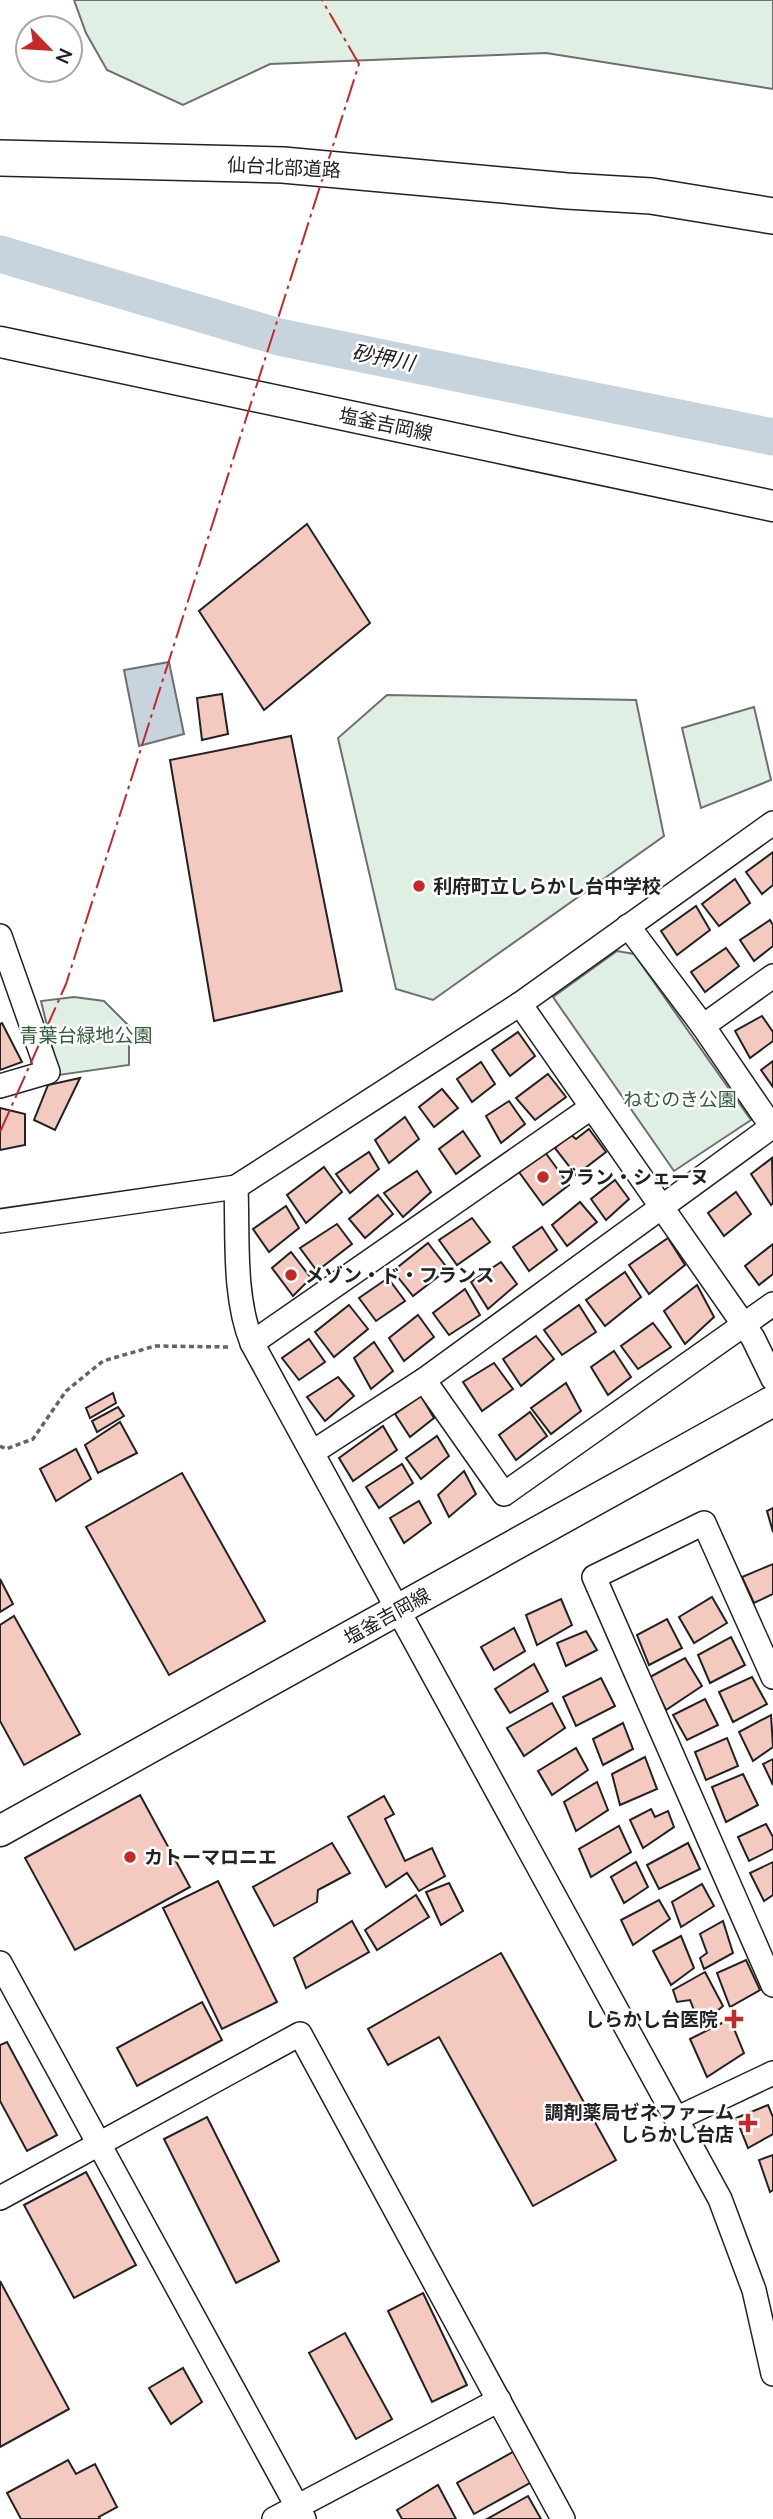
<svg xmlns="http://www.w3.org/2000/svg" width="773" height="2519" viewBox="0 0 773 2519" font-family="Mulish,'Noto Sans JP',sans-serif">
	<style>
		.green { fill: #e0efe3; stroke: #6f6f6f; stroke-width: 2 }
		.water { fill: #c7d3dd; stroke: #6f6f6f; stroke-width: 2 }
		.lines { fill: none; stroke-linecap: round; stroke-linejoin: round }
		.river { stroke: #c7d3dd; stroke-width: 37 }
		.building { fill: #f3c9c0; stroke: #222; stroke-width: 2 }
		.minor-casing { stroke: #222; stroke-width: 26 }
		.major-casing { stroke: #222; stroke-width: 33 }
		.highway-casing { stroke: #222; stroke-width: 38 }
		.path { stroke: #646464; stroke-width: 3.5; stroke-dasharray: 5 3.5; stroke-linecap: butt }
		.minor { stroke: #fff; stroke-width: 23 }
		.major { stroke: #fff; stroke-width: 30 }
		.highway { stroke: #fff; stroke-width: 35 }
		.power { stroke: #c62828; stroke-width: 2; stroke-dasharray: 24 5 3.5 5; stroke-linecap: butt }
		.poi-dot { fill: #c62828; stroke: #fff; stroke-width: 2.5 }
		.labels { text-anchor: middle; stroke-width: 5; stroke-linejoin: round; paint-order: stroke }
		.street-label { font-size: 19px; fill: #222; stroke: #fff }
		.poi-label { font-size: 19px; font-weight: bold; fill: #222; stroke: #fff; text-anchor: start }
		.park-label { font-size: 19px; fill: #2f5e38; stroke: #fff }
		.water-label { font-size: 21px; font-style: italic; fill: #222; stroke: #fff }
	</style>
	<rect width="100%" height="100%" fill="#fff"/>
	<!-- green -->
	<g class="green">
		<polygon points="74,0 773,0 773,89 546,53 270,64 183,105 107,70 86,33"/>
		<polygon points="387,695 636,700 664,836 433,1000 396,989 338,738"/>
		<polygon points="754,707 771,780 701,808 682,728"/>
		<polygon points="617,951 634,954 751,1120 674,1171 553,997"/>
		<polygon points="74,997 104,1001 129,1026 129,1065 59,1075 41,1001"/>
	</g>
	<!-- water -->
	<polygon class="water" points="169,662 184,734 139,746 124,670"/>
	<g class="lines">
		<!-- river -->
		<polyline class="river" points="0,254 279,337 773,437"/>
	</g>
	<!-- building -->
	<g class="building">
		<polygon points="307,524 370,623 264,710 199,611"/>
		<polygon points="222,694 228,734 202,740 197,698"/>
		<polygon points="291,736 342,991 214,1021 170,760"/>
		<polygon points="773,852 773,885 762,894 746,872"/>
		<polygon points="735,879 750,903 719,926 702,904"/>
		<polygon points="696,906 710,930 677,955 661,931"/>
		<polygon points="770,920 773,925 773,946 754,961 740,940"/>
		<polygon points="726,948 739,966 705,992 691,972"/>
		<polygon points="762,1016 773,1032 773,1041 750,1058 735,1031"/>
		<polygon points="2,1023 22,1062 0,1070 0,1024"/>
		<polygon points="518,1032 535,1056 510,1076 492,1050"/>
		<polygon points="773,1061 773,1087 761,1070"/>
		<polygon points="481,1062 495,1084 472,1102 457,1079"/>
		<polygon points="548,1074 566,1097 535,1120 516,1098"/>
		<polygon points="80,1078 55,1130 34,1120 48,1085"/>
		<polygon points="442,1089 458,1108 434,1127 419,1107"/>
		<polygon points="509,1101 525,1124 501,1143 486,1116"/>
		<polygon points="0,1108 25,1114 25,1145 0,1150"/>
		<polygon points="405,1117 419,1139 389,1163 375,1140"/>
		<polygon points="589,1129 606,1152 576,1175 555,1148 570,1134 576,1139"/>
		<polygon points="463,1131 480,1156 456,1174 439,1149"/>
		<polygon points="542,1148 569,1185 543,1205 516,1168"/>
		<polygon points="369,1152 379,1169 350,1193 336,1174"/>
		<polygon points="772,1158 773,1203 771,1205 751,1174"/>
		<polygon points="324,1167 342,1192 306,1223 287,1195"/>
		<polygon points="417,1171 431,1192 403,1217 384,1193"/>
		<polygon points="615,1180 629,1199 606,1220 591,1199"/>
		<polygon points="736,1192 751,1214 724,1236 708,1213"/>
		<polygon points="378,1195 393,1214 365,1238 349,1219"/>
		<polygon points="580,1202 597,1222 567,1246 552,1225"/>
		<polygon points="286,1206 299,1228 269,1252 253,1229"/>
		<polygon points="472,1218 490,1242 457,1265 439,1240"/>
		<polygon points="337,1224 352,1244 317,1271 300,1248"/>
		<polygon points="542,1227 557,1250 529,1271 513,1247"/>
		<polygon points="668,1238 685,1265 649,1294 629,1265"/>
		<polygon points="428,1243 448,1269 413,1296 393,1271"/>
		<polygon points="773,1244 773,1274 759,1285 745,1266"/>
		<polygon points="291,1252 311,1278 293,1296 272,1268"/>
		<polygon points="501,1262 517,1284 488,1309 471,1282"/>
		<polygon points="625,1272 641,1297 605,1326 586,1300"/>
		<polygon points="388,1278 405,1301 376,1321 359,1298"/>
		<polygon points="697,1285 714,1317 685,1344 664,1311"/>
		<polygon points="465,1289 480,1315 449,1335 433,1313"/>
		<polygon points="349,1305 368,1329 334,1357 315,1332"/>
		<polygon points="579,1305 596,1332 562,1355 544,1330"/>
		<polygon points="418,1315 434,1337 404,1361 389,1338"/>
		<polygon points="653,1323 671,1347 638,1369 621,1346"/>
		<polygon points="536,1336 554,1359 521,1386 503,1359"/>
		<polygon points="309,1339 325,1362 299,1380 282,1358"/>
		<polygon points="374,1342 393,1371 371,1389 354,1358"/>
		<polygon points="614,1351 631,1377 608,1395 591,1367"/>
		<polygon points="494,1363 513,1389 482,1411 463,1382"/>
		<polygon points="338,1377 354,1396 325,1421 307,1397"/>
		<polygon points="566,1383 581,1411 551,1434 531,1408"/>
		<polygon points="113,1393 116,1403 90,1418 86,1408"/>
		<polygon points="421,1396 434,1418 410,1437 395,1414"/>
		<polygon points="118,1407 124,1416 97,1432 92,1421"/>
		<polygon points="530,1412 547,1436 516,1460 499,1435"/>
		<polygon points="120,1422 137,1453 98,1473 85,1445"/>
		<polygon points="383,1426 397,1450 353,1481 339,1458"/>
		<polygon points="437,1436 449,1456 421,1479 406,1458"/>
		<polygon points="76,1449 91,1479 56,1501 40,1469"/>
		<polygon points="402,1464 413,1483 379,1508 366,1487"/>
		<polygon points="464,1471 476,1494 449,1517 438,1495"/>
		<polygon points="182,1473 265,1621 169,1675 86,1527"/>
		<polygon points="419,1501 431,1523 404,1543 390,1518"/>
		<polygon points="773,1508 773,1532 767,1511"/>
		<polygon points="773,1564 773,1594 754,1603 742,1577"/>
		<polygon points="0,1579 13,1604 0,1612"/>
		<polygon points="712,1597 727,1623 694,1643 679,1617"/>
		<polygon points="561,1599 572,1625 537,1645 526,1615"/>
		<polygon points="14,1616 80,1734 24,1765 0,1721 0,1625"/>
		<polygon points="667,1619 682,1648 649,1665 637,1635"/>
		<polygon points="514,1628 525,1651 494,1670 481,1647"/>
		<polygon points="586,1631 597,1650 566,1666 557,1643"/>
		<polygon points="731,1637 745,1665 710,1683 698,1655"/>
		<polygon points="685,1658 702,1686 666,1710 650,1677"/>
		<polygon points="534,1664 548,1691 510,1713 495,1689"/>
		<polygon points="752,1677 767,1704 733,1722 719,1692"/>
		<polygon points="601,1678 615,1706 576,1726 563,1697"/>
		<polygon points="705,1699 718,1725 687,1740 673,1715"/>
		<polygon points="552,1703 565,1728 524,1756 507,1728"/>
		<polygon points="771,1715 773,1747 753,1761 739,1732"/>
		<polygon points="623,1723 633,1749 603,1765 593,1739"/>
		<polygon points="727,1738 738,1766 706,1780 695,1752"/>
		<polygon points="576,1748 588,1770 552,1795 538,1771"/>
		<polygon points="645,1757 657,1789 620,1805 612,1774"/>
		<polygon points="773,1759 773,1785 763,1764"/>
		<polygon points="743,1774 758,1805 726,1822 712,1787"/>
		<polygon points="597,1782 608,1810 576,1831 564,1802"/>
		<polygon points="140,1795 190,1887 75,1950 25,1858"/>
		<polygon points="384,1796 394,1814 385,1819 405,1861 432,1848 445,1876 419,1891 407,1873 386,1887 348,1817"/>
		<polygon points="651,1809 655,1817 668,1811 674,1827 643,1848 630,1820"/>
		<polygon points="766,1824 773,1837 773,1849 749,1861 738,1837"/>
		<polygon points="619,1826 631,1852 591,1877 579,1849"/>
		<polygon points="332,1843 350,1873 318,1890 317,1902 274,1926 253,1887"/>
		<polygon points="688,1843 700,1869 659,1889 647,1865"/>
		<polygon points="636,1862 648,1887 624,1903 611,1877"/>
		<polygon points="773,1862 773,1895 764,1901 750,1873"/>
		<polygon points="218,1881 277,2002 222,2029 163,1908"/>
		<polygon points="449,1883 463,1911 441,1925 426,1892"/>
		<polygon points="702,1884 714,1906 681,1927 672,1902"/>
		<polygon points="416,1895 429,1917 377,1950 365,1930"/>
		<polygon points="659,1900 670,1919 633,1945 621,1920"/>
		<polygon points="352,1921 369,1952 306,1988 294,1958"/>
		<polygon points="723,1921 733,1953 704,1969 700,1958 707,1953 700,1934"/>
		<polygon points="681,1936 694,1968 671,1985 653,1951"/>
		<polygon points="501,1953 616,2160 533,2206 439,2037 388,2065 368,2029"/>
		<polygon points="746,1960 760,1990 730,2007 717,1973"/>
		<polygon points="705,1972 723,2006 700,2025 690,2000 677,2002 673,1990"/>
		<polygon points="202,2002 222,2040 137,2086 117,2048"/>
		<polygon points="730,2019 744,2053 707,2077 690,2039"/>
		<polygon points="7,2042 57,2135 27,2151 0,2101 0,2045"/>
		<polygon points="768,2105 773,2117 773,2134 748,2148 736,2118"/>
		<polygon points="207,2117 279,2261 236,2283 164,2139"/>
		<polygon points="773,2155 773,2190 770,2192 759,2160"/>
		<polygon points="86,2172 136,2265 74,2298 24,2205"/>
		<polygon points="0,2281 69,2409 0,2447"/>
		<polygon points="423,2293 467,2385 432,2402 388,2311"/>
		<polygon points="345,2333 392,2419 356,2439 309,2353"/>
		<polygon points="183,2368 202,2402 171,2424 149,2388"/>
		<polygon points="520,2448 537,2479 474,2514 457,2483"/>
		<polygon points="68,2460 76,2474 95,2464 117,2507 99,2517 100,2519 21,2519 7,2493"/>
		<polygon points="438,2485 456,2519 402,2519 397,2510"/>
		<polygon points="528,2496 541,2519 487,2519"/>
	</g>
	<g class="lines">
		<defs>
			<g id="minor">
				<polyline points="628,926 703,1026 772,1127"/>
				<polyline points="0,936 48,1072 0,1086"/>
				<polyline points="520,1004 753,1338 773,1379"/>
				<polyline points="703,1026 773,976"/>
				<path d="M236,1187C238,1237 233,1296 252,1343L720,2199L754,2290L773,2374"/>
				<polyline points="0,1221 236,1187 520,1004 773,823"/>
				<polyline points="252,1343 592,1107"/>
				<polyline points="424,1380 504,1494 773,1304"/>
				<polyline points="313,1452 424,1380 773,1126"/>
				<polyline points="773,1677 704,1523 594,1577 773,1985"/>
				<polyline points="0,1963 304,2519"/>
				<polyline points="678,2118 773,2073"/>
				<polyline points="0,2198 300,2034 563,2519"/>
				<polyline points="274,2519 499,2400"/>
			</g>
			<g id="major">
				<polyline points="0,342 773,506"/>
				<polyline points="0,1831 773,1401"/>
			</g>
			<polyline id="highway" points="0,158 283,165 567,191 651,196 773,216"/>
		</defs>
		<!-- minor casing -->
		<use href="#minor" class="minor-casing"/>
		<!-- major casing -->
		<use href="#major" class="major-casing"/>
		<!-- highway casing -->
		<use href="#highway" class="highway-casing"/>
		<!-- path -->
		<polyline class="path" points="0,1446 6,1449 33,1439 66,1391 103,1361 155,1346 230,1347"/>
		<!-- minor -->
		<use href="#minor" class="minor"/>
		<!-- major -->
		<use href="#major" class="major"/>
		<!-- highway -->
		<use href="#highway" class="highway"/>
		<!-- power -->
		<polyline class="power" points="0,1132 66,984 359,64 322,0"/>
	</g>
	<!-- markers -->
	<g class="poi-dot">
		<circle cx="419" cy="886" r="7"/>
		<circle cx="543" cy="1177" r="7"/>
		<circle cx="291" cy="1275" r="7"/>
		<circle cx="130" cy="1857" r="7"/>
		<path d="M730.5 2008.5h7v7h7v7h-7v7h-7v-7h-7v-7h7z"/>
		<path d="M744.5 2112.5h7v7h7v7h-7v7h-7v-7h-7v-7h7z"/>
	</g>
	<g class="labels">
		<!-- street labels -->
		<g class="street-label">
			<text transform="translate(284 167) rotate(3)" y="7">仙台北部道路</text>
			<text transform="translate(386 424) rotate(12)" y="7">塩釜吉岡線</text>
			<text transform="translate(387 1616) rotate(-29)" y="7">塩釜吉岡線</text>
		</g>
		<!-- poi labels -->
		<g class="poi-label">
			<text x="433" y="893">利府町立しらかし台中学校</text>
			<text x="557" y="1184">ブラン・シェーヌ</text>
			<text x="305" y="1282">メゾン・ド・フランス</text>
			<text x="144" y="1864">カトーマロニエ</text>
			<text x="718" y="2026" text-anchor="end">しらかし台医院</text>
			<text x="734" y="2119" text-anchor="end">調剤薬局ゼネファーム<tspan x="734" dy="22">しらかし台店</tspan></text>
		</g>
		<!-- park labels -->
		<g class="park-label">
			<text x="86" y="1042">青葉台緑地公園</text>
			<text x="680" y="1106">ねむのき公園</text>
		</g>
		<!-- water labels -->
		<g class="water-label">
			<text transform="translate(383 358) rotate(11)" y="7">砂押川</text>
		</g>
	</g>
	<!-- north arrow -->
	<g transform="translate(49 49) rotate(115)"><circle r="33" fill="#ffffff" stroke="#a7a7a7" stroke-width="2"/>
	<path d="M0-5L12 26L0 18L-12 26Z" fill="#c62828"/>
	<text y="-10" font-size="19" font-weight="bold" text-anchor="middle" fill="#222222">N</text>
	</g>
</svg>
